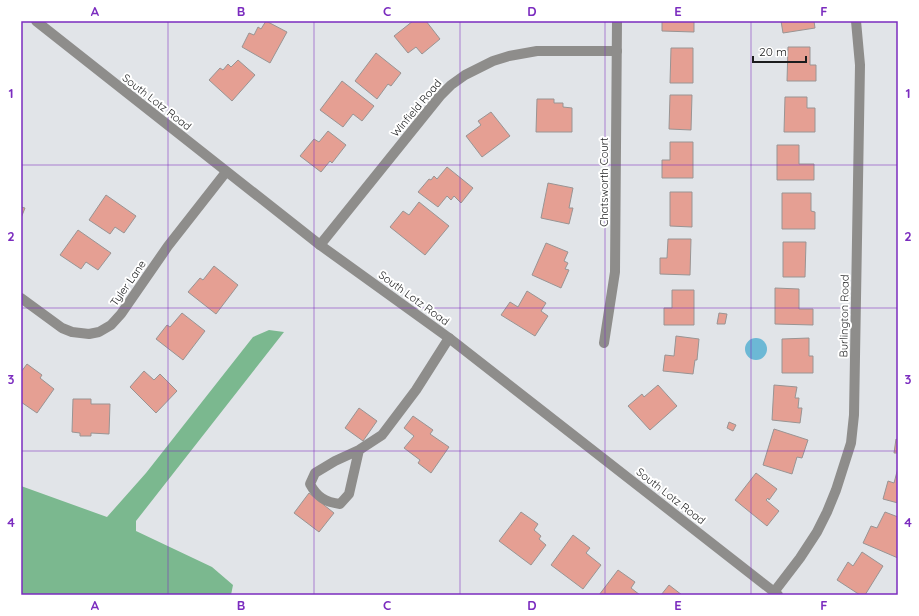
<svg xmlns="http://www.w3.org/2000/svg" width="919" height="616" viewBox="0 0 919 616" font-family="Quicksand,sans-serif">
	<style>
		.forest { fill: #7bb88f }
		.water { fill: #6cb8d5 }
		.building { fill: #e59f93; stroke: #999493 }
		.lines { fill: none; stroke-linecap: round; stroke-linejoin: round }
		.minor { stroke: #8e8d8b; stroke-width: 10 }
		.grid { fill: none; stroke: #7b2cbf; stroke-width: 1; stroke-opacity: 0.55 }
		.labels { text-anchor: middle; stroke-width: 4; stroke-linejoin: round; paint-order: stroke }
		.street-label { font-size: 11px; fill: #1b1c1d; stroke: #fff }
		.neatline { fill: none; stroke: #7b2cbf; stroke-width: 1.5 }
		.grid-label { font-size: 13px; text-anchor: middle; font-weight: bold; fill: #7b2cbf }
	</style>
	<rect width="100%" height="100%" fill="#e1e4e8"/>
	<!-- forest -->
	<polygon class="forest" points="269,330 284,332 136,521 136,531 212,567 233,585 231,595 21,595 21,486 107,517 146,473 253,337"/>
	<!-- water -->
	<circle class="water" cx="756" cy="349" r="11"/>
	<!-- building -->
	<g class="building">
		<polygon points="266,21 287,32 270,63 242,47 249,33 254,35 258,27 261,29"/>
		<polygon points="413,21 426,21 440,39 422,54 416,47 408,53 394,36"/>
		<polygon points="662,21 694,21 694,32 662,31"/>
		<polygon points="781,21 814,21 815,28 783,33"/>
		<polygon points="788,47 810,47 810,65 816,65 816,81 787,81"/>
		<polygon points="671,48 693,48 693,83 670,83"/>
		<polygon points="376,53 401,73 391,86 388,84 377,99 355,81"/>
		<polygon points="238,60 255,75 232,101 209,80 220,68 223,70 228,64 231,67"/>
		<polygon points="342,81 374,106 362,121 353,114 343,127 320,110"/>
		<polygon points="670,95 692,95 691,130 669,129"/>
		<polygon points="785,97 807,97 807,108 815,108 815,132 784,132"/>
		<polygon points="537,99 554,99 554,103 563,103 563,107 572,108 572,132 536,132"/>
		<polygon points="491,112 510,136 482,157 466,136 481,125 478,121"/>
		<polygon points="328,131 346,145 332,163 330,161 321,172 300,156 314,139 319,142"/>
		<polygon points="670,142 693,142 693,178 662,178 662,160 670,160"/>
		<polygon points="777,145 799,145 799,164 814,164 814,180 777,180"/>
		<polygon points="447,167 473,188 461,203 454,196 451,200 447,196 438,207 418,192 429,179 431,180 434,176 437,179"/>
		<polygon points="548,183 573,188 569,208 573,208 569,224 541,218"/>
		<polygon points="670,192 692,192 692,227 670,226"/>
		<polygon points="782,193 811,193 811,211 815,212 815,229 782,229"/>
		<polygon points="106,195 136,216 124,233 115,227 110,234 89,220"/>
		<polygon points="419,202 449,226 425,255 390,227 403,211 409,215"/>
		<polygon points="21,207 25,208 21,218"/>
		<polygon points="78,230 111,253 98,270 86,262 81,269 60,255"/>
		<polygon points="668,239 691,239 690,275 660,274 660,258 667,258"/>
		<polygon points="783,242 806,242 805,277 783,277"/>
		<polygon points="546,243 568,252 564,261 568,263 565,269 569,270 561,288 532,275"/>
		<polygon points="214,266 238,285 216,314 188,292 200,278 203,280"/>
		<polygon points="775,288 799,289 799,309 813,309 813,325 775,324"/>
		<polygon points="672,290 694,290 694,325 664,325 664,308 672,308"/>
		<polygon points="527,291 546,303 541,311 548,316 535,336 501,315 510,302 518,307"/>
		<polygon points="182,313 205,331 183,360 156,339 167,325 170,327"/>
		<polygon points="719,313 727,314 725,324 717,324"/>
		<polygon points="676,336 699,339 697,360 695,360 693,374 663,371 665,355 674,356"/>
		<polygon points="809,338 809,356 813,356 813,373 782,373 782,339"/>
		<polygon points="27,364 42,375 40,378 54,389 37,413 21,402 21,372"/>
		<polygon points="144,371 154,380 160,374 177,391 156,413 130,387"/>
		<polygon points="658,385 677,406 650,430 628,406 642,394 644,397"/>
		<polygon points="774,385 797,387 795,398 799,398 798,408 802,408 800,423 772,420"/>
		<polygon points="73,399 91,399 91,404 110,404 109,434 91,433 91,436 80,436 80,433 72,432"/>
		<polygon points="359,408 377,421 363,441 345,428"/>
		<polygon points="413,416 433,430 430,434 449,447 431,473 418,463 420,460 404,448 414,436 404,428"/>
		<polygon points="729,422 736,425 733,431 727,428"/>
		<polygon points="774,429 808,440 802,458 797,457 792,474 763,465"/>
		<polygon points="896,439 898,440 898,453 894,453"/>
		<polygon points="898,468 898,503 883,499 888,481 894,483"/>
		<polygon points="756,473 777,489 769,500 768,498 766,500 779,511 767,526 735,500"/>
		<polygon points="309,493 334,513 319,532 294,513"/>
		<polygon points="521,512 538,524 534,530 541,536 539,539 546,545 531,565 499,541"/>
		<polygon points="885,512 898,517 898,558 863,543 871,526 877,528"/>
		<polygon points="573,535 590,548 586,553 601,565 583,589 551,565"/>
		<polygon points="862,552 883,566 865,595 860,595 837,580 848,562 853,566"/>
		<polygon points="618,570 635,582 631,588 640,595 599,595"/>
		<polygon points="669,585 682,595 661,595"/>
	</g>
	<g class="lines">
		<!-- minor -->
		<g class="minor">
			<polyline points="36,21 320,245 449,338 778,595"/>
			<polyline points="320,245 440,96 451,85 465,75 493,61 509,56 537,51 617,51"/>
			<polyline points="21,298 62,328 72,332 89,334 99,332 111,325 121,314 168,246 226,172"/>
			<polyline points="604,343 615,272 617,21"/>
			<path d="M359,450L349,494L340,504C325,502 317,497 310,484L315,473L335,461L359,450L382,435L416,390L449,338"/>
			<polyline points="774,592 800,558 817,532 827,512 836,490 851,443 854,415 860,65 856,21"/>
		</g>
	</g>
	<!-- grid -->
	<path class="grid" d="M168,21V595M314,21V595M460,21V595M605,21V595M751,21V595M21,165H898M21,308H898M21,451H898"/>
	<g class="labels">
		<!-- street labels -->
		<g class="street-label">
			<text transform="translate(157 102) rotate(38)" y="4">South Lotz Road</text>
			<text transform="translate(416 108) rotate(-50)" y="4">Winfield Road</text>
			<text transform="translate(604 182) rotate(-90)" y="4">Chatsworth Court</text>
			<text transform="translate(128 283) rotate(-55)" y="4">Tyler Lane</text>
			<text transform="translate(414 298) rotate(36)" y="4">South Lotz Road</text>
			<text transform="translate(844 316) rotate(-89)" y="4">Burlington Road</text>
			<text transform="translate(671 496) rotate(38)" y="4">South Lotz Road</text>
		</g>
	</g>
	<!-- border -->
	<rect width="919" height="616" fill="none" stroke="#ffffff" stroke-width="44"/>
	<!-- scale -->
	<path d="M753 56v6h53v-6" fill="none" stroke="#1b1c1d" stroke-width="2"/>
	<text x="759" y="56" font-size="12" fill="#1b1c1d" stroke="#ffffff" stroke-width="3" paint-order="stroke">20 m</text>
	<rect x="22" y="22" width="875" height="572" class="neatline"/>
	<g class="grid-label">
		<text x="95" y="16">A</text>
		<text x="241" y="16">B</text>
		<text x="387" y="16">C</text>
		<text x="532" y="16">D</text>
		<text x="678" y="16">E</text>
		<text x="824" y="16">F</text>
		<text x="11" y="98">1</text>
		<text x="908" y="98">1</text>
		<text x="11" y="241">2</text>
		<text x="908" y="241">2</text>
		<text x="11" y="384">3</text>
		<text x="908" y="384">3</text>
		<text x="11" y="527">4</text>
		<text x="908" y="527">4</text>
		<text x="95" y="610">A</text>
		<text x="241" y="610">B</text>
		<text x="387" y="610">C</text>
		<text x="532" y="610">D</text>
		<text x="678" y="610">E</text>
		<text x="824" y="610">F</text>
	</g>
</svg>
